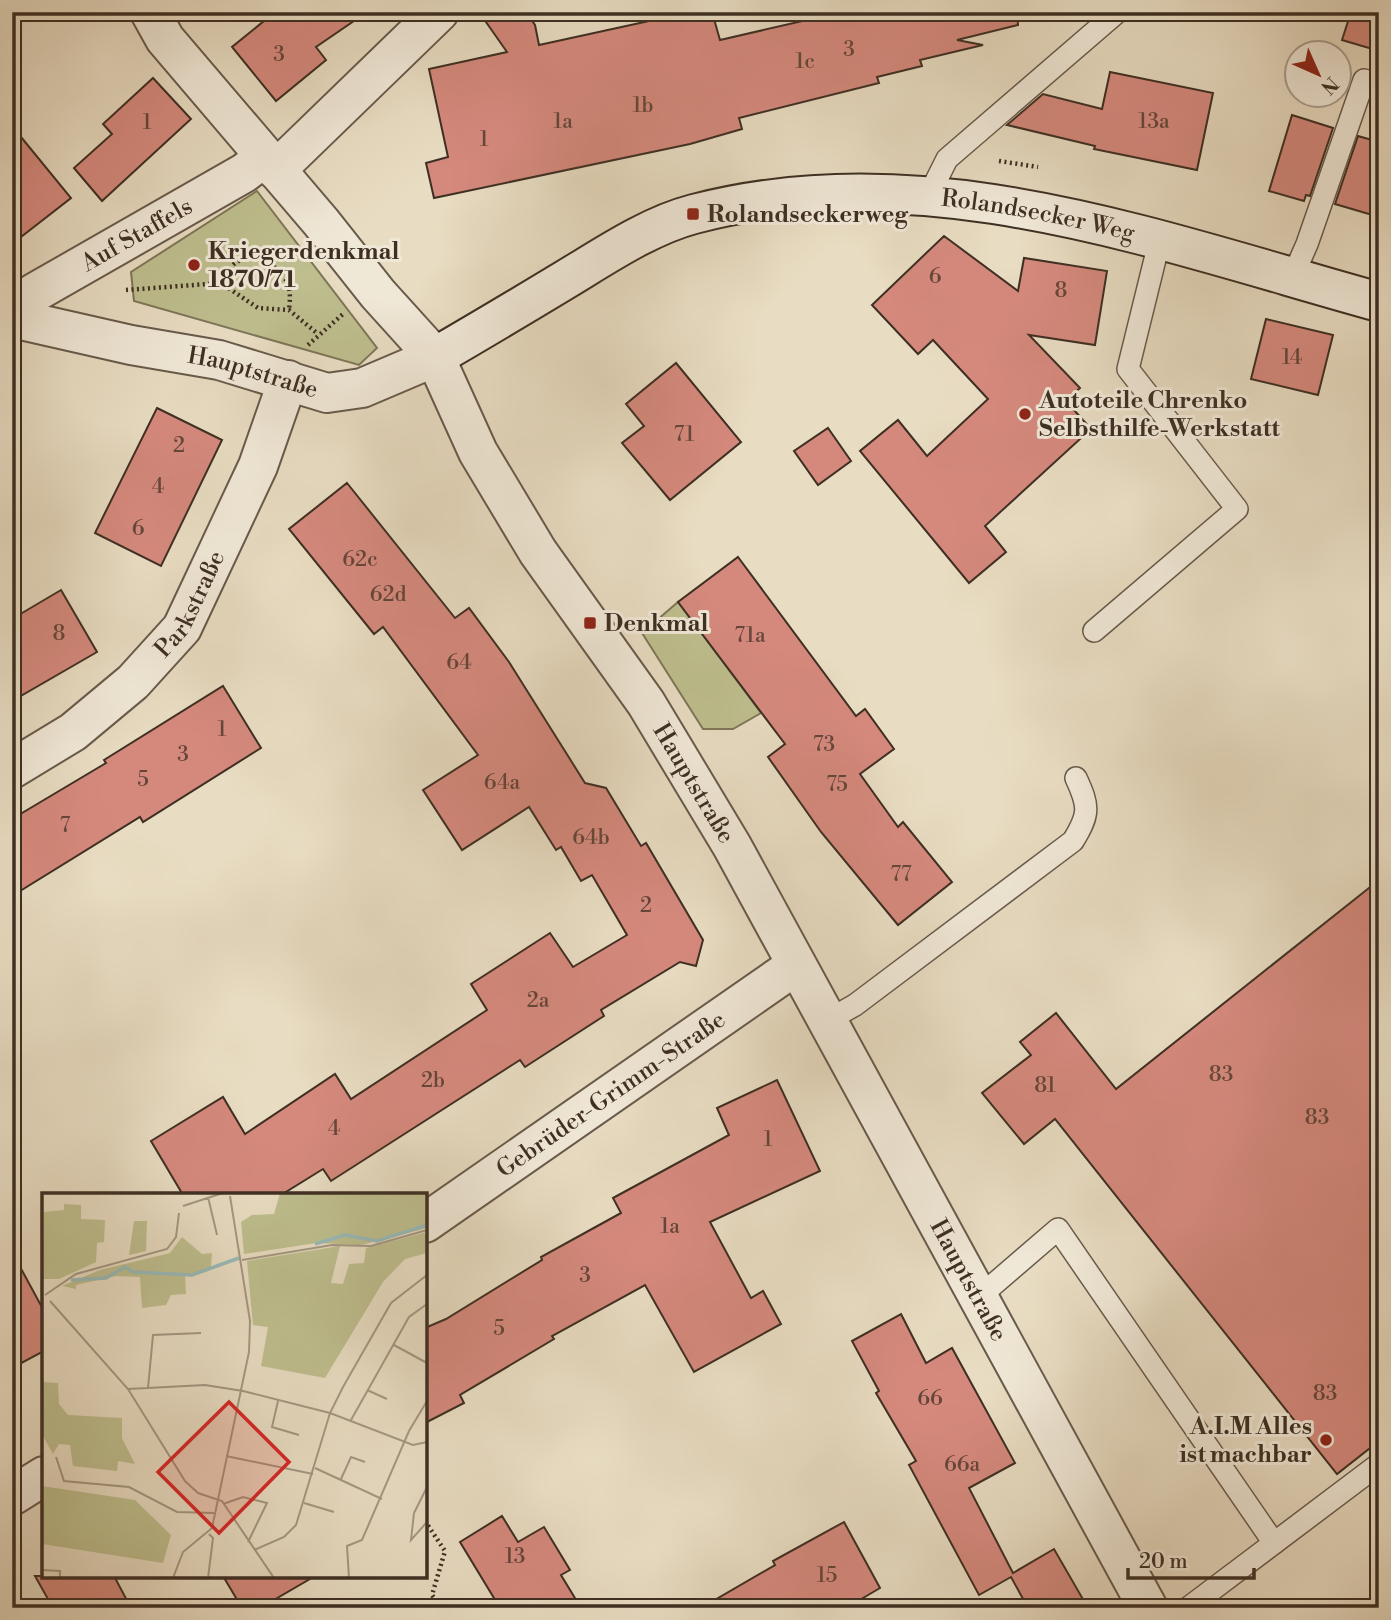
<svg xmlns="http://www.w3.org/2000/svg" width="1391" height="1620" viewBox="0 0 1391 1620" font-family="'Libre Bodoni',serif">
	<style>
		.green { fill: #bebe8e; stroke: #7e7658; stroke-width: 2 }
		.building { fill: #d5897d; stroke: #3e2f23; stroke-width: 2 }
		.lines { fill: none; stroke-linecap: round; stroke-linejoin: round }
		.lane-casing { stroke: #685a4b; stroke-width: 24 }
		.street-casing { stroke: #685a4b; stroke-width: 42 }
		.secondary-casing { stroke: #3e2f23; stroke-width: 42 }
		.path { stroke: #3e2f23; stroke-width: 4.5; stroke-dasharray: 2 3.5; stroke-linecap: butt }
		.lane { stroke: #f0e8d7; stroke-width: 21 }
		.street { stroke: #f0e8d7; stroke-width: 38 }
		.secondary { stroke: #f0e8d7; stroke-width: 38 }
		.poi-dot { fill: #8f2418; stroke: #f0e8d7; stroke-width: 2.5 }
		.labels { text-anchor: middle; stroke-width: 6; stroke-linejoin: round; paint-order: stroke }
		.number-label { font-size: 21px; fill: #64463a }
		.poi-label { font-size: 24px; font-weight: bold; fill: #3e2f23; stroke: #f0e8d7; text-anchor: start }
		.street-label { font-size: 24px; fill: #3e2f23; stroke: #f0e8d7 }
		.inset-river { fill: none; stroke: #98bab8; stroke-width: 3.5 }
		.inset-road { fill: none; stroke: #a49782; stroke-width: 2 }
		.view { fill: #d62828; fill-opacity: 0.15; stroke: #d62828; stroke-width: 3.5 }
		.inset-edge { fill: none; stroke: #3e2f23; stroke-width: 3.5 }
	</style>
	<rect width="100%" height="100%" fill="#e8dcc2"/>
	<filter id="stains"><feTurbulence type="fractalNoise" baseFrequency=".00286" numOctaves="4"/><feColorMatrix values="0 0 0 0 .2 0 0 0 0 .09 0 0 0 0 .02 0 0 0 .5 -.17"/></filter>
	<radialGradient id="worn" r=".72"><stop offset=".6" stop-color="#630" stop-opacity="0"/><stop offset="1" stop-color="#630" stop-opacity=".3"/></radialGradient>
	<!-- green -->
	<g class="green">
		<polygon points="257,191 377,348 359,365 134,301 131,272"/>
		<polygon points="678,602 761,713 733,729 703,729 642,633"/>
	</g>
	<!-- building -->
	<g class="building">
		<polygon points="275,12 367,12 316,47 326,60 276,101 232,47"/>
		<polygon points="479,12 526,12 535,25 539,45 672,16 671,12 712,12 720,40 820,17 819,12 1017,12 1018,25 957,40 983,45 920,60 922,66 877,77 879,83 739,118 742,129 690,144 434,198 426,163 448,157 429,69 507,52"/>
		<polygon points="1351,12 1379,12 1379,51 1342,40"/>
		<polygon points="1110,72 1213,93 1197,170 1094,149 1095,146 1007,125 1043,94 1102,109"/>
		<polygon points="153,78 191,119 102,201 74,168 112,134 103,124"/>
		<polygon points="1292,115 1333,128 1310,196 1306,195 1304,201 1269,191"/>
		<polygon points="12,126 71,198 12,244"/>
		<polygon points="1358,136 1379,142 1379,217 1335,204"/>
		<polygon points="944,236 1018,291 1024,258 1107,271 1095,345 1029,335 1080,388 1066,401 1091,429 985,526 1006,552 969,583 860,451 898,420 927,456 988,399 933,340 918,354 872,305"/>
		<polygon points="1266,319 1333,335 1318,395 1251,379"/>
		<polygon points="676,363 741,442 670,500 622,443 644,426 626,404"/>
		<polygon points="157,408 222,440 161,566 95,533"/>
		<polygon points="828,428 851,461 818,485 794,451"/>
		<polygon points="347,483 455,618 469,608 509,662 585,783 606,788 641,846 646,843 703,940 696,966 680,962 601,1010 604,1016 525,1067 520,1060 331,1181 323,1169 281,1195 183,1195 151,1141 223,1097 245,1134 335,1074 351,1099 487,1010 471,984 550,933 573,967 627,935 592,875 581,881 561,847 556,850 529,807 462,850 423,790 478,755 383,627 374,634 289,529"/>
		<polygon points="738,557 856,716 865,709 894,749 860,774 898,827 903,822 952,882 898,925 821,832 768,757 785,744 678,602"/>
		<polygon points="61,590 97,652 12,701 12,619"/>
		<polygon points="223,686 261,748 143,822 140,817 12,896 12,819 106,763 104,760"/>
		<polygon points="1379,880 1379,1441 1337,1474 1055,1119 1024,1144 982,1093 1031,1055 1020,1042 1056,1013 1116,1089"/>
		<polygon points="777,1080 820,1171 710,1222 751,1298 763,1291 781,1324 694,1372 645,1285 552,1336 554,1339 460,1395 464,1403 425,1423 425,1328 446,1319 542,1260 541,1257 621,1213 613,1198 729,1135 717,1108"/>
		<polygon points="12,1252 44,1311 44,1351 12,1368"/>
		<polygon points="901,1314 926,1363 952,1348 1015,1463 969,1488 1013,1573 1054,1549 1088,1608 1028,1608 1011,1577 979,1595 909,1465 916,1461 876,1393 879,1391 852,1341"/>
		<polygon points="502,1516 518,1542 544,1527 570,1570 561,1575 581,1608 500,1608 460,1542"/>
		<polygon points="844,1522 880,1588 846,1608 701,1608 775,1565 773,1561"/>
		<polygon points="35,1576 114,1576 131,1608 53,1608"/>
		<polygon points="223,1576 315,1576 260,1608 242,1608"/>
	</g>
	<g class="lines">
		<defs>
			<g id="lane">
				<polyline points="928,197 947,159 1114,15"/>
				<polyline points="1292,278 1307,244 1364,80 1379,84"/>
				<polyline points="1094,631 1237,509 1128,369 1160,239"/>
				<path d="M825,1022L855,1005L1073,841C1090,814 1089,806 1076,778"/>
				<polyline points="979,1297 1058,1229 1274,1543"/>
				<polyline points="1188,1608 1379,1464"/>
			</g>
			<g id="street">
				<path id="s1" d="M150,12L165,39L321,222L378,294L435,357L478,452L538,552L646,703L732,846L1148,1608"/>
				<polyline points="276,170 439,12"/>
				<path id="s2" d="M12,318L131,345L219,360L327,393L362,388L435,357"/>
				<path id="s3" d="M22,320L23,307L34,293L244,173L265,157"/>
				<path id="s4" d="M12,769L73,732L133,682L182,628L258,466L288,380"/>
				<path id="s5" d="M425,1223L795,966"/>
				<polyline points="12,1496 44,1476"/>
			</g>
			<g id="secondary">
				<path id="s6" d="M435,357C478,332 520,307 563,281C603,257 648,226 694,214C926,153 1158,241 1379,302"/>
			</g>
		</defs>
		<!-- lane casing -->
		<use href="#lane" class="lane-casing"/>
		<!-- street casing -->
		<use href="#street" class="street-casing"/>
		<!-- secondary casing -->
		<use href="#secondary" class="secondary-casing"/>
		<!-- path -->
		<g class="path">
			<polyline points="999,161 1038,167"/>
			<polyline points="265,261 287,246"/>
			<path d="M221,283C225,278 229,269 234,264C251,250 278,264 287,282C291,291 290,301 289,310"/>
			<polyline points="126,290 221,283 258,308 289,310 318,334"/>
			<polyline points="308,345 343,314"/>
			<polyline points="425,1521 445,1551 432,1595 441,1608"/>
		</g>
		<!-- lane -->
		<use href="#lane" class="lane"/>
		<!-- street -->
		<use href="#street" class="street"/>
		<!-- secondary -->
		<use href="#secondary" class="secondary"/>
	</g>
	<!-- markers -->
	<g class="poi-dot">
		<rect x="686" y="207" width="14" height="14" rx="3.5"/>
		<circle cx="194" cy="265" r="7"/>
		<circle cx="1025" cy="414" r="7"/>
		<rect x="583" y="616" width="14" height="14" rx="3.5"/>
		<circle cx="1326" cy="1440" r="7"/>
	</g>
	<g class="labels">
		<!-- number labels -->
		<g class="number-label">
			<text x="849" y="56">3</text>
			<text x="279" y="61">3</text>
			<text x="805" y="68">1c</text>
			<text x="643" y="112">1b</text>
			<text x="563" y="128">1a</text>
			<text x="1154" y="128">13a</text>
			<text x="147" y="129">1</text>
			<text x="484" y="146">1</text>
			<text x="935" y="283">6</text>
			<text x="1061" y="297">8</text>
			<text x="1292" y="364">14</text>
			<text x="684" y="441">71</text>
			<text x="179" y="452">2</text>
			<text x="158" y="493">4</text>
			<text x="138" y="535">6</text>
			<text x="360" y="566">62c</text>
			<text x="388" y="601">62d</text>
			<text x="59" y="640">8</text>
			<text x="750" y="642">71a</text>
			<text x="459" y="669">64</text>
			<text x="222" y="736">1</text>
			<text x="824" y="751">73</text>
			<text x="183" y="761">3</text>
			<text x="143" y="786">5</text>
			<text x="502" y="789">64a</text>
			<text x="837" y="791">75</text>
			<text x="65" y="832">7</text>
			<text x="591" y="844">64b</text>
			<text x="901" y="881">77</text>
			<text x="646" y="912">2</text>
			<text x="538" y="1007">2a</text>
			<text x="1221" y="1081">83</text>
			<text x="433" y="1087">2b</text>
			<text x="1045" y="1092">81</text>
			<text x="1317" y="1124">83</text>
			<text x="334" y="1135">4</text>
			<text x="768" y="1146">1</text>
			<text x="670" y="1233">1a</text>
			<text x="585" y="1282">3</text>
			<text x="499" y="1335">5</text>
			<text x="1325" y="1400">83</text>
			<text x="930" y="1405">66</text>
			<text x="962" y="1471">66a</text>
			<text x="515" y="1563">13</text>
			<text x="827" y="1582">15</text>
		</g>
		<!-- poi labels -->
		<g class="poi-label">
			<text x="707" y="222">Rolandseckerweg</text>
			<text x="208" y="259">Kriegerdenkmal<tspan x="208" dy="28">1870/71</tspan></text>
			<text x="1039" y="408">Autoteile Chrenko<tspan x="1039" dy="28">Selbsthilfe-Werkstatt</tspan></text>
			<text x="604" y="631">Denkmal</text>
			<text x="1312" y="1434" text-anchor="end">A.I.M Alles<tspan x="1312" dy="28">ist machbar</tspan></text>
		</g>
		<!-- street labels -->
		<g class="street-label">
			<text dy="8" stroke="none"><textPath href="#s6" startOffset="644">Rolandsecker Weg</textPath></text>
			<text dy="8" stroke="none"><textPath href="#s3" startOffset="149">Auf Staffels</textPath></text>
			<text dy="8" stroke="none"><textPath href="#s2" startOffset="247">Hauptstraße</textPath></text>
			<text dy="8" stroke="none"><textPath href="#s4" startOffset="247">Parkstraße</textPath></text>
			<text dy="8" stroke="none"><textPath href="#s1" startOffset="948">Hauptstraße</textPath></text>
			<text dy="8" stroke="none"><textPath href="#s5" startOffset="226">Gebrüder-Grimm-Straße</textPath></text>
			<text dy="8" stroke="none"><textPath href="#s1" startOffset="1516">Hauptstraße</textPath></text>
		</g>
	</g>
	<!-- overview -->
	<g transform="translate(42 1193)">
		<rect width="385" height="385" fill="#e8dcc2"/>
		<path d="M238,0H385V35L319,52L275,50L202,61L199,29L210,22L232,21ZM22,11L39,12V26L63,27L62,49L55,50L54,69L17,86H0L2,19L22,17ZM92,28H105L104,58L87,62ZM385,39V60L363,66L341,89L283,185L219,173L226,134L211,132L205,68L298,53L289,90L301,91L307,71L322,70L324,55ZM140,44L160,61L170,60L169,73L164,79L143,83L144,101L129,102L124,112L100,115L98,84L74,83L34,92V96L20,93L58,77L128,60ZM0,189L16,190L17,211L26,222L80,225V245L93,271L76,268L75,278L31,273L28,252L17,251L11,261L1,243ZM0,293L93,307L129,342L121,370L0,351Z" fill="#bebe8e"/>
		<path class="inset-river" d="M273,51L303,42L335,48L385,32M29,87L64,85L83,74L91,79L150,82L197,65"/>
		<path class="inset-road" d="M166,4L175,42M141,13L181,0M200,67L290,52L329,53L385,37M3,102L34,81L125,56L134,44L137,20M8,108L86,196L143,288L156,300L180,308L232,385M352,152L385,170M106,195L111,142L159,140M86,196L163,192L201,198L288,220L371,252L385,249M325,197L345,206M236,208L230,234L257,242M309,227L367,124L385,111M184,263L271,281M14,264L22,288L87,294L135,319L172,320M273,275L340,306M299,286L309,264L323,269M385,294L372,320L369,347L385,329M262,310L292,319M181,311L201,304L225,310L206,349M212,357L242,344L254,332L288,220L301,194L349,110L385,82M0,377L18,378V385M131,385L141,359L170,335L207,159L208,128L188,3M166,385L171,345L167,341M307,385L305,353L320,347L367,238L385,208"/>
		<path class="view" d="M187,209L247,269L177,340L116,279Z"/>
		<rect width="385" height="385" class="inset-edge"/>
	</g>
	<!-- margin -->
	<rect width="1391" height="1620" fill="none" stroke="#e8dcc2" stroke-width="42"/>
	<rect x="14" y="14" width="1363" height="1592" fill="none" stroke="#3e2f23" stroke-width="3.5"/>
	<rect x="21" y="21" width="1349" height="1578" fill="none" stroke="#3e2f23" stroke-width="2"/>
	<!-- north arrow -->
	<g transform="translate(1318 74) rotate(135)"><circle r="33" fill="#f0e8d7" stroke="#a99e8f" stroke-width="2"/>
	<path d="M0-5L12 26L0 18L-12 26Z" fill="#8f2418"/>
	<text y="-10" font-size="19" font-weight="bold" text-anchor="middle" fill="#3e2f23">N</text>
	</g>
	<!-- scale -->
	<path d="M1128 1568v10h126v-10" fill="none" stroke="#3e2f23" stroke-width="3.5"/>
	<text x="1139" y="1568" font-size="21" fill="#3e2f23" stroke="#f0e8d7" stroke-width="5" paint-order="stroke">20 m</text>
	<rect width="100%" height="100%" filter="url(#stains)"/>
	<rect width="100%" height="100%" fill="url(#worn)"/>
</svg>
